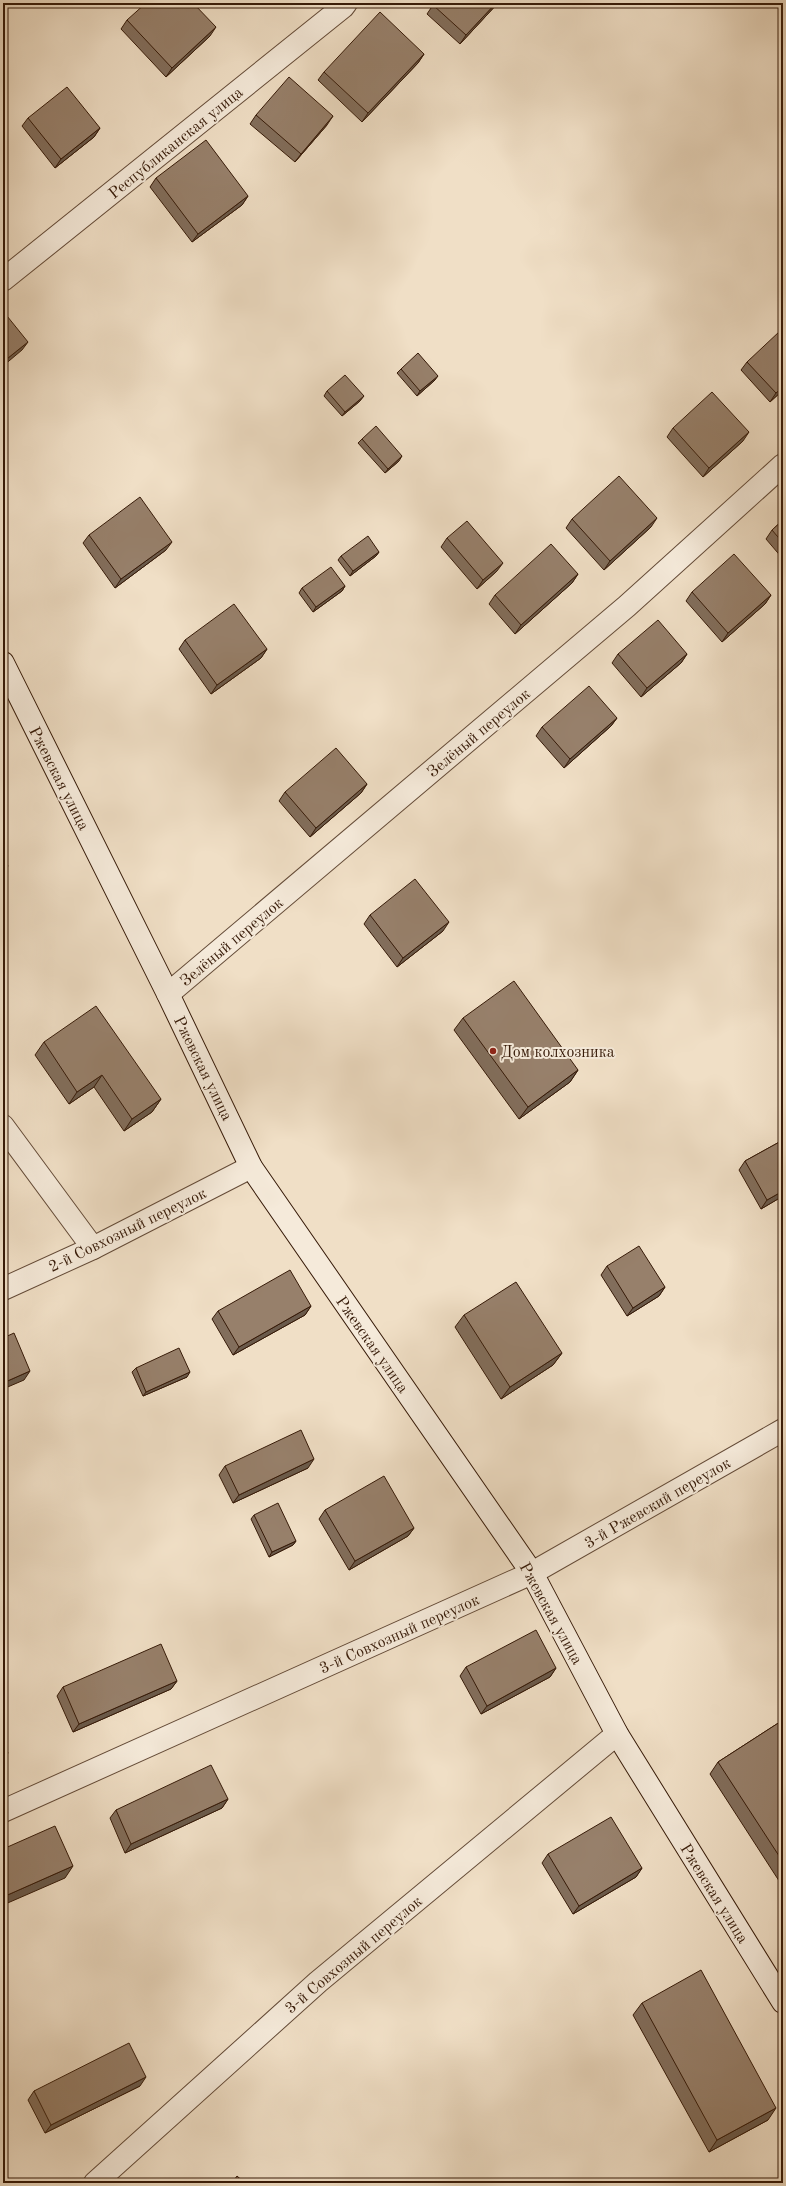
<svg xmlns="http://www.w3.org/2000/svg" width="786" height="2186" viewBox="0 0 786 2186" font-family="'Old Standard TT',serif">
<rect width="100%" height="100%" fill="#f0dfc6"/>
<filter id="stains"><feTurbulence type="fractalNoise" baseFrequency=".005" numOctaves="4"/><feColorMatrix values="0 0 0 0 .2 0 0 0 0 .09 0 0 0 0 .02 0 0 0 .5 -.17"/></filter>
<radialGradient id="worn" r=".72"><stop offset=".6" stop-color="#630" stop-opacity="0"/><stop offset="1" stop-color="#630" stop-opacity=".3"/></radialGradient>
<g fill="none" stroke-linecap="round" stroke-linejoin="round">
<defs>
<g id="street">
<polyline points="3,280 343,7 346,3"/>
<polyline points="168,994 627,606 783,465"/>
<polyline points="3,1126 93,1248"/>
<polyline points="3,1289 93,1248 251,1167"/>
<polyline points="3,1811 532,1573 783,1430"/>
<polyline points="95,2183 318,1982 617,1734"/>
</g>
<polyline id="secondary" points="3,663 168,994 251,1167 532,1573 617,1734 783,2002"/>
</defs>
<!-- street casing -->
<use href="#street" stroke="#644b38" stroke-width="24"/>
<!-- secondary casing -->
<use href="#secondary" stroke="#361a08" stroke-width="24"/>
<!-- street -->
<use href="#street" stroke="#f5eada" stroke-width="22"/>
<!-- secondary -->
<use href="#secondary" stroke="#f5eada" stroke-width="22"/>
</g>
<!-- wall -->
<g fill="#826e5c" stroke="#361a08">
<polygon points="498,3 460,44 427,14 433,5"/>
<polygon points="127,20 210,36 166,77 121,29"/>
<polygon points="424,54 418,63 362,122 318,80 324,72"/>
<polygon points="256,115 327,125 295,162 250,124"/>
<polygon points="28,118 100,128 94,137 55,168 22,126"/>
<polygon points="156,178 248,196 242,205 192,242 150,187"/>
<polygon points="783,334 783,390 770,402 741,370 747,362"/>
<polygon points="401,369 435,380 417,396 397,373"/>
<polygon points="327,391 360,401 342,416 324,396"/>
<polygon points="673,428 743,441 703,477 667,437"/>
<polygon points="362,439 399,461 385,473 358,443"/>
<polygon points="572,519 651,527 604,570 566,528"/>
<polygon points="783,520 783,559 766,539 772,530"/>
<polygon points="89,535 166,550 115,588 83,543"/>
<polygon points="447,538 497,571 477,589 441,547"/>
<polygon points="379,552 376,556 350,576 338,560 341,556"/>
<polygon points="578,574 572,583 515,634 489,604 495,595"/>
<polygon points="345,586 342,591 313,612 299,593 302,588"/>
<polygon points="692,592 771,595 765,604 722,642 686,601"/>
<polygon points="185,640 267,649 261,658 211,694 179,649"/>
<polygon points="618,654 687,654 681,663 641,697 612,663"/>
<polygon points="617,718 611,726 564,768 536,736 542,727"/>
<polygon points="367,784 361,793 310,837 279,801 285,792"/>
<polygon points="370,915 443,931 397,967 364,924"/>
<polygon points="463,1018 578,1070 570,1082 519,1119 454,1030"/>
<polygon points="44,1042 161,1099 152,1112 124,1131 94,1087 69,1104 35,1055"/>
<polygon points="783,1140 783,1196 761,1209 739,1170 745,1161"/>
<polygon points="607,1266 665,1287 659,1296 627,1316 601,1275"/>
<polygon points="311,1306 305,1315 233,1355 212,1319 218,1311"/>
<polygon points="464,1315 562,1353 553,1365 501,1399 455,1327"/>
<polygon points="136,1368 187,1377 143,1396 132,1372"/>
<polygon points="225,1466 308,1468 233,1503 219,1475"/>
<polygon points="325,1510 414,1528 408,1536 349,1570 319,1519"/>
<polygon points="254,1515 296,1541 293,1545 269,1557 251,1519"/>
<polygon points="466,1667 556,1668 550,1677 481,1714 460,1676"/>
<polygon points="177,1681 171,1689 73,1732 57,1696 63,1687"/>
<polygon points="783,1720 783,1887 710,1774 718,1762"/>
<polygon points="228,1799 222,1808 125,1853 110,1818 116,1810"/>
<polygon points="548,1854 642,1868 636,1877 573,1914 542,1863"/>
<polygon points="642,2003 768,2120 709,2152 633,2015"/>
<polygon points="140,2086 45,2133 28,2100 34,2091"/>
</g>
<!-- shaded-wall -->
<g fill="#6a5a4b" stroke="#361a08">
<polygon points="496,3 498,3 460,44 466,35"/>
<polygon points="216,27 210,36 166,77 172,68"/>
<polygon points="424,54 418,63 362,122 368,113"/>
<polygon points="333,116 327,125 295,162 301,154"/>
<polygon points="100,128 94,137 55,168 61,159"/>
<polygon points="248,196 242,205 192,242 198,234"/>
<polygon points="28,342 22,350 3,366 3,362"/>
<polygon points="438,376 435,380 417,396 420,391"/>
<polygon points="783,387 783,390 770,402 776,393"/>
<polygon points="364,396 360,401 342,416 345,412"/>
<polygon points="749,432 743,441 703,477 709,468"/>
<polygon points="402,456 399,461 385,473 388,469"/>
<polygon points="657,518 651,527 604,570 610,561"/>
<polygon points="172,542 166,550 115,588 121,579"/>
<polygon points="379,552 376,556 350,576 353,571"/>
<polygon points="503,563 497,571 477,589 483,580"/>
<polygon points="578,574 572,583 515,634 521,625"/>
<polygon points="345,586 342,591 313,612 316,607"/>
<polygon points="771,595 765,604 722,642 728,633"/>
<polygon points="267,649 261,658 211,694 217,685"/>
<polygon points="687,654 681,663 641,697 647,688"/>
<polygon points="617,718 611,726 564,768 570,759"/>
<polygon points="367,784 361,793 310,837 316,828"/>
<polygon points="8,866 3,873 3,868"/>
<polygon points="449,922 443,931 397,967 403,958"/>
<polygon points="578,1070 570,1082 519,1119 528,1107"/>
<polygon points="102,1075 94,1087 69,1104 77,1092"/>
<polygon points="161,1099 152,1112 124,1131 132,1119"/>
<polygon points="783,1191 783,1196 761,1209 767,1200"/>
<polygon points="665,1287 659,1296 627,1316 633,1308"/>
<polygon points="311,1306 305,1315 233,1355 239,1347"/>
<polygon points="562,1353 553,1365 501,1399 510,1387"/>
<polygon points="30,1371 24,1380 3,1389 3,1383"/>
<polygon points="190,1372 187,1377 143,1396 146,1392"/>
<polygon points="314,1459 308,1468 233,1503 239,1495"/>
<polygon points="414,1528 408,1536 349,1570 355,1561"/>
<polygon points="296,1541 293,1545 269,1557 272,1552"/>
<polygon points="556,1668 550,1677 481,1714 487,1706"/>
<polygon points="177,1681 171,1689 73,1732 79,1724"/>
<polygon points="8,1753 3,1760 3,1755"/>
<polygon points="228,1799 222,1808 125,1853 131,1844"/>
<polygon points="73,1866 65,1878 3,1905 3,1897"/>
<polygon points="642,1868 636,1877 573,1914 579,1906"/>
<polygon points="146,2077 140,2086 45,2133 51,2125"/>
<polygon points="776,2108 768,2120 709,2152 717,2140"/>
</g>
<!-- building -->
<g fill="#97806b" stroke="#361a08">
<polygon points="146,3 193,3 216,27 172,68 127,20"/>
<polygon points="435,3 496,3 466,35 433,5"/>
<polygon points="380,12 424,54 368,113 324,72"/>
<polygon points="289,77 333,116 301,154 256,115"/>
<polygon points="67,87 100,128 61,159 28,118"/>
<polygon points="206,140 248,196 198,234 156,178"/>
<polygon points="3,311 28,342 3,362"/>
<polygon points="780,331 783,334 783,387 776,393 747,362"/>
<polygon points="418,353 438,376 420,391 401,369"/>
<polygon points="345,375 364,396 345,412 327,391"/>
<polygon points="712,392 749,432 709,468 673,428"/>
<polygon points="376,426 402,456 388,469 362,439"/>
<polygon points="619,476 657,518 610,561 572,519"/>
<polygon points="140,497 172,542 121,579 89,535"/>
<polygon points="783,520 783,543 772,530"/>
<polygon points="467,521 503,563 483,580 447,538"/>
<polygon points="368,536 379,552 353,571 341,556"/>
<polygon points="551,544 578,574 521,625 495,595"/>
<polygon points="734,554 771,595 728,633 692,592"/>
<polygon points="331,567 345,586 316,607 302,588"/>
<polygon points="234,604 267,649 217,685 185,640"/>
<polygon points="658,620 687,654 647,688 618,654"/>
<polygon points="589,686 617,718 570,759 542,727"/>
<polygon points="336,748 367,784 316,828 285,792"/>
<polygon points="3,857 8,866 3,868"/>
<polygon points="415,879 449,922 403,958 370,915"/>
<polygon points="514,981 578,1070 528,1107 463,1018"/>
<polygon points="96,1006 161,1099 132,1119 102,1075 77,1092 44,1042"/>
<polygon points="783,1140 783,1191 767,1200 745,1161"/>
<polygon points="639,1246 665,1287 633,1308 607,1266"/>
<polygon points="290,1270 311,1306 239,1347 218,1311"/>
<polygon points="516,1282 562,1353 510,1387 464,1315"/>
<polygon points="14,1333 30,1371 3,1383 3,1338"/>
<polygon points="179,1348 190,1372 146,1392 136,1368"/>
<polygon points="301,1430 314,1459 239,1495 225,1466"/>
<polygon points="384,1476 414,1528 355,1561 325,1510"/>
<polygon points="278,1503 296,1541 272,1552 254,1515"/>
<polygon points="536,1630 556,1668 487,1706 466,1667"/>
<polygon points="161,1644 177,1681 79,1724 63,1687"/>
<polygon points="783,1720 783,1862 718,1762"/>
<polygon points="3,1742 8,1753 3,1755"/>
<polygon points="211,1765 228,1799 131,1844 116,1810"/>
<polygon points="611,1817 642,1868 579,1906 548,1854"/>
<polygon points="55,1826 73,1866 3,1897 3,1849"/>
<polygon points="701,1970 776,2108 717,2140 642,2003"/>
<polygon points="129,2043 146,2077 51,2125 34,2091"/>
<polygon points="237,2176 245,2183 232,2183"/>
</g>
<!-- markers -->
<circle fill="#8f2418" stroke="#f5eada" stroke-width="1.5" cx="493" cy="1051" r="4"/>
<g text-anchor="middle" stroke-width="4" stroke-linejoin="round" paint-order="stroke">
<!-- street labels -->
<g font-size="16" fill="#361a08" stroke="#f5eada">
<text transform="translate(175 142) rotate(-39)" y="6">Республиканская улица</text>
<text transform="translate(478 732) rotate(-40)" y="6">Зелёный переулок</text>
<text transform="translate(60 778) rotate(63)" y="6">Ржевская улица</text>
<text transform="translate(231 941) rotate(-40)" y="6">Зелёный переулок</text>
<text transform="translate(204 1068) rotate(64)" y="6">Ржевская улица</text>
<text transform="translate(127 1229) rotate(-26)" y="6">2-й Совхозный переулок</text>
<text transform="translate(373 1344) rotate(55)" y="6">Ржевская улица</text>
<text transform="translate(657 1502) rotate(-30)" y="6">3-й Ржевский переулок</text>
<text transform="translate(552 1613) rotate(61)" y="6">Ржевская улица</text>
<text transform="translate(399 1633) rotate(-24)" y="6">3-й Совхозный переулок</text>
<text transform="translate(715 1893) rotate(58)" y="6">Ржевская улица</text>
<text transform="translate(353 1954) rotate(-40)" y="6">3-й Совхозный переулок</text>
</g>
<!-- poi labels -->
<g font-size="16" fill="#361a08" stroke="#f5eada" text-anchor="start">
<text x="501" y="1057">Дом колхозника</text>
</g>
</g>
<!-- margin -->
<rect width="786" height="2186" fill="none" stroke="#f0dfc6" stroke-width="16"/>
<rect x="4" y="4" width="778" height="2178" fill="none" stroke="#361a08" stroke-width="2"/>
<rect x="8" y="8" width="770" height="2170" fill="none" stroke="#361a08"/>
<rect width="100%" height="100%" filter="url(#stains)"/>
<rect width="100%" height="100%" fill="url(#worn)"/>
</svg>
